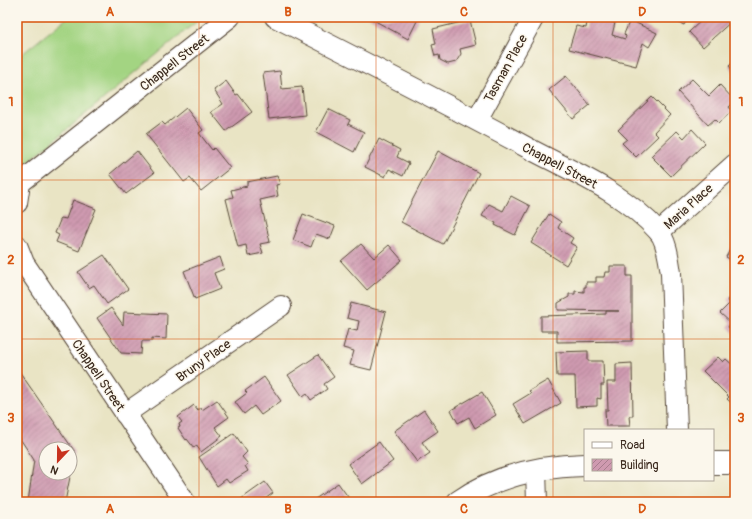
<svg xmlns="http://www.w3.org/2000/svg" width="752" height="519" viewBox="0 0 752 519" font-family="Pangolin,sans-serif">
<defs>
<pattern id="building-hatch" width="6" height="6" patternUnits="userSpaceOnUse"><rect width="6" height="6" fill="#cf9ab0"/><path d="M-1 1l2-2M0 6l6-6M5 7l2-2" fill="none" stroke="#a97e8f"/></pattern>
</defs>
<rect width="100%" height="100%" fill="#fbf7ec"/>
<filter id="ink" filterUnits="userSpaceOnUse"><feTurbulence type="fractalNoise" baseFrequency=".025" numOctaves="2"/><feDisplacementMap in="SourceGraphic" scale="8" xChannelSelector="R" yChannelSelector="G"/><feConvolveMatrix kernelMatrix="1 2 1 2 8 2 1 2 1" color-interpolation-filters="sRGB"/></filter>
<filter id="wash" filterUnits="userSpaceOnUse"><feTurbulence type="fractalNoise" baseFrequency=".012" numOctaves="4" result="noise"/><feDisplacementMap in="SourceGraphic" scale="16" xChannelSelector="R" yChannelSelector="G"/><feGaussianBlur stdDeviation="0.9" result="paint"/><feColorMatrix in="noise" values="0 0 0 0 0 0 0 0 0 0 0 0 0 0 0 0 0 1.4 0 .05"/><feComposite in="paint" operator="in"/></filter>
<g filter="url(#wash)">
<rect width="100%" height="100%" fill="#e9e4c4"/>
<!-- grass -->
<polygon fill="#a3d482" stroke="#6f7f50" points="68,17 202,17 17,171 17,58"/>
<g id="blocks">
<!-- building -->
<g fill="url(#building-hatch)" fill-rule="evenodd">
<polygon points="368,17 419,17 408,39"/>
<polygon points="588,17 594,17 615,23 612,35 625,39 626,36 624,34 630,20 657,33 649,47 643,43 636,66 569,49 576,26 586,28"/>
<polygon points="668,17 688,17 684,25"/>
<polygon points="705,17 730,17 733,20 703,47 689,32"/>
<polygon points="470,20 476,45 460,49 461,54 456,62 448,64 440,60 439,55 435,56 432,45 436,44 433,29"/>
<polygon points="735,60 735,73 729,66"/>
<polygon points="280,71 282,89 302,87 305,115 269,119 263,73"/>
<polygon points="566,76 590,105 573,119 549,90"/>
<polygon points="692,79 709,96 720,85 735,101 729,107 732,111 719,123 715,119 708,125 678,92"/>
<polygon points="226,81 236,95 238,94 252,112 226,131 211,112 223,104 214,90"/>
<polygon points="652,97 670,115 654,132 658,136 636,157 622,143 627,139 618,130"/>
<polygon points="186,108 203,130 199,133 212,150 214,148 230,168 201,191 190,178 184,182 146,134 162,122 165,125"/>
<polygon points="328,109 350,120 348,124 364,132 354,152 316,132"/>
<polygon points="692,129 705,143 671,176 651,156 677,131 684,138"/>
<polygon points="379,139 400,150 397,157 409,163 403,176 389,169 385,177 365,167"/>
<polygon points="137,151 154,173 126,194 110,174"/>
<polygon points="438,151 479,173 443,244 401,222"/>
<polygon points="277,176 280,184 276,185 278,196 260,200 270,242 260,244 263,253 248,256 246,245 238,247 226,199 233,197 231,190 247,186 247,182"/>
<polygon points="511,196 530,206 515,235 495,225 496,223 482,216 489,204 503,211"/>
<polygon points="73,200 96,209 79,251 56,242 59,235 55,233 61,218 66,219"/>
<polygon points="303,214 335,226 330,239 316,234 311,247 293,240"/>
<polygon points="549,214 561,222 558,228 573,238 570,243 577,247 566,265 531,243"/>
<polygon points="735,240 735,262 726,257"/>
<polygon points="361,244 374,258 389,245 402,260 367,290 341,261"/>
<polygon points="104,255 128,289 107,304 94,285 89,288 78,272"/>
<polygon points="220,257 224,269 214,273 220,289 195,299 184,271"/>
<polygon points="610,266 627,266 627,276 632,276 632,341 557,342 557,331 541,331 541,316 606,314 606,311 619,311 558,310 558,303 569,297 569,294 575,294 575,291 584,292 584,287 586,287 586,282 596,282 596,277 604,277 605,272 610,272"/>
<polygon points="735,292 735,334 728,327 731,323 720,313 730,303 727,300"/>
<polygon points="351,303 386,312 371,370 350,365 354,351 343,348 348,329 357,331 359,321 347,318"/>
<polygon points="111,308 123,325 124,312 167,314 166,339 152,338 152,341 142,341 141,354 121,353 97,318"/>
<polygon points="588,351 588,361 603,361 604,385 601,385 601,399 597,398 597,406 576,407 575,376 557,376 556,352"/>
<polygon points="318,355 334,377 324,384 327,389 311,400 307,394 303,397 288,375"/>
<polygon points="718,357 723,362 726,359 735,367 735,406 727,399 729,397 703,371"/>
<polygon points="632,363 633,416 629,416 630,426 606,426 605,410 608,410 607,382 616,382 616,364"/>
<path d="M17,370L19,371L75,452L65,502H28L34,460L17,434ZM46,449H70V473H46Z"/>
<polygon points="264,377 281,401 261,415 254,406 244,414 235,402 247,393 245,391"/>
<polygon points="548,380 561,403 525,424 513,404 531,393 529,391"/>
<polygon points="482,392 496,415 475,428 469,417 458,423 451,410"/>
<polygon points="217,400 229,417 215,427 222,436 201,452 196,445 194,448 187,439 186,440 178,428 180,427 179,424 182,422 178,417 194,405 198,410 201,408 202,410"/>
<polygon points="424,410 438,431 422,442 430,453 417,462 394,431"/>
<polygon points="234,433 247,452 242,457 248,464 245,466 248,471 229,483 226,479 217,486 199,457"/>
<polygon points="379,442 393,461 362,484 348,464"/>
<polygon points="265,482 273,493 265,499 267,502 237,502"/>
<polygon points="338,483 351,501 350,502 311,502"/>
</g>
</g>
</g>
<g filter="url(#ink)">
<use href="#blocks" fill-opacity="0" stroke="#554637" stroke-width="1"/>
<g fill="none" stroke-linecap="round" stroke-linejoin="round">
<defs>
<g id="minor">
<path d="M275,17C360,60 445,103 528,148C573,172 623,192 658,231C667,240 669,261 671,273L677,430"/>
<polyline points="477,120 534,17"/>
<polyline points="17,203 20,183 230,17"/>
<polyline points="659,232 735,164"/>
<polyline points="17,245 24,263 185,502"/>
<polyline points="125,414 281,306"/>
<polyline points="536,470 537,502"/>
</g>
<g id="tertiary">
<polyline points="713,463 735,463"/>
<path d="M458,502C495,476 540,466 585,465"/>
</g>
</defs>
<!-- minor casing -->
<use href="#minor" stroke="#554637" stroke-width="22"/>
<!-- tertiary casing -->
<use href="#tertiary" stroke="#554637" stroke-width="24"/>
<!-- minor -->
<use href="#minor" stroke="#fff" stroke-width="20"/>
<!-- tertiary -->
<use href="#tertiary" stroke="#fff" stroke-width="22"/>
</g>
</g>
<!-- grid -->
<path fill="none" stroke="#d7540e" stroke-width="1" stroke-opacity="0.55" d="M199,17V502M376,17V502M553,17V502M17,180H735M17,339H735"/>
<g text-anchor="middle" stroke-width="3" stroke-linejoin="round" paint-order="stroke">
<!-- street labels -->
<g font-size="13" fill="#3b2a1e" stroke="#fbf7ec">
<text transform="translate(174 62) rotate(-38)" y="5">Chappell Street</text>
<text transform="translate(505 68) rotate(-61)" y="5">Tasman Place</text>
<text transform="translate(560 165) rotate(28)" y="5">Chappell Street</text>
<text transform="translate(688 206) rotate(-42)" y="5">Maria Place</text>
<text transform="translate(203 360) rotate(-35)" y="5">Bruny Place</text>
<text transform="translate(99 375) rotate(56)" y="5">Chappell Street</text>
</g>
</g>
<!-- margin -->
<rect width="752" height="519" fill="none" stroke="#fbf7ec" stroke-width="44"/>
<!-- legend -->
<rect x="584" y="429" width="130" height="52" fill="#fbf7ec" stroke="#aea59a"/>
<rect x="592" y="442" width="20" height="6" fill="#ffffff" stroke="#aea59a"/>
<text x="620" y="449" font-size="12" fill="#3b2a1e">Road</text>
<rect x="592" y="459" width="20" height="12" fill="url(#building-hatch)" stroke="#aea59a"/>
<text x="620" y="469" font-size="12" fill="#3b2a1e">Building</text>
<!-- north arrow -->
<g transform="translate(58 461) rotate(202)"><circle r="19" fill="#fbf7ec" stroke="#aea59a"/>
<path d="M0-3L7 15L0 10L-7 15Z" fill="#c8321e"/>
<text y="-6" font-size="11" font-weight="bold" text-anchor="middle" fill="#3b2a1e">N</text>
</g>
<rect x="22" y="22" width="708" height="475" fill="none" stroke="#d7540e" stroke-width="1.5"/>
<g font-size="13" text-anchor="middle" font-weight="bold" fill="#d7540e">
<text x="110" y="16">A</text>
<text x="288" y="16">B</text>
<text x="464" y="16">C</text>
<text x="642" y="16">D</text>
<text x="11" y="106">1</text>
<text x="741" y="106">1</text>
<text x="11" y="264">2</text>
<text x="741" y="264">2</text>
<text x="11" y="422">3</text>
<text x="741" y="422">3</text>
<text x="110" y="513">A</text>
<text x="288" y="513">B</text>
<text x="464" y="513">C</text>
<text x="642" y="513">D</text>
</g>
</svg>
